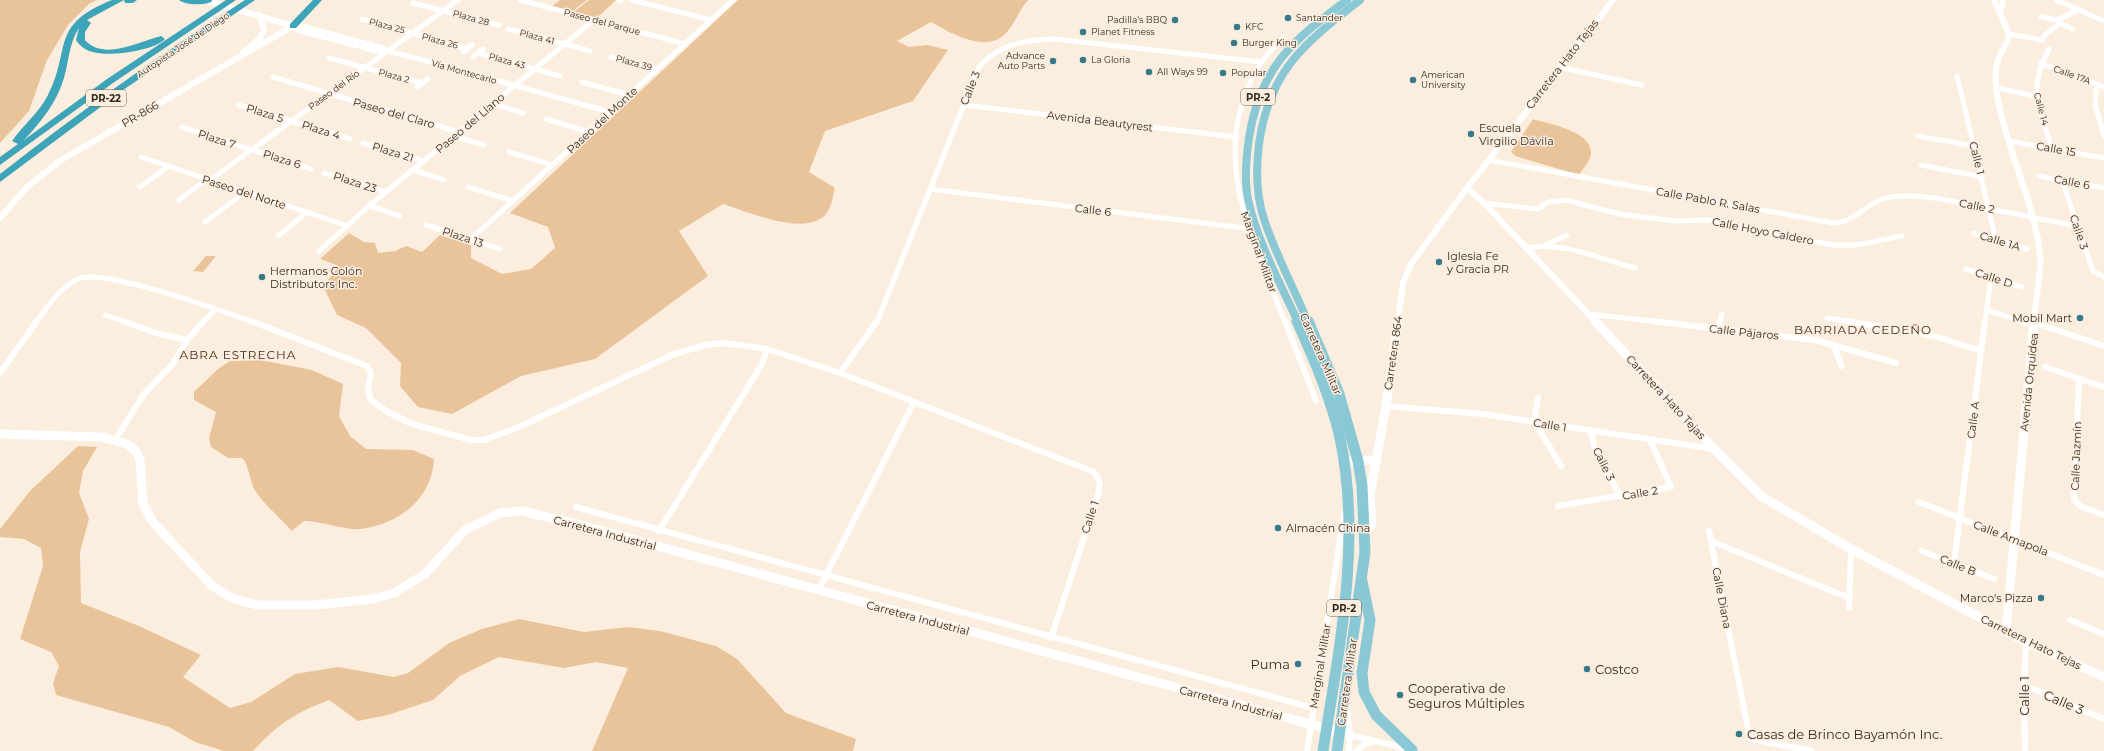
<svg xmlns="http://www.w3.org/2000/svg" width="2104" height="751" viewBox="0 0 2104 751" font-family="Montserrat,sans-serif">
<rect width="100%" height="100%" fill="#fceedf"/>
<!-- green -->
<g fill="#e9c49b">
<polygon points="0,0 97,0 89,4 68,25 47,60 29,111 0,143"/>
<polygon points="560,0 587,0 573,11 552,6"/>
<polygon points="589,0 616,0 597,18 574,12"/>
<path d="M738,0H1028C1019,10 1013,28 1003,36C982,52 951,33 931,22L897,41L909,47L927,45L948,50L913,101L825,131L809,172L835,188C833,195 832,205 828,211C812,240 746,211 723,204L679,231L708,276L595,359L521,376L452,414L418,407L400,386L401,363L366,328L337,315L323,286L339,266L320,259L349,233L364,242L375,243L378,253L395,251L406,246L422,252L440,235L471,245V258L502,274L531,269L555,248L548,227L510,213Z"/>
<path d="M1533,119C1549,124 1592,131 1591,153C1591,161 1583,168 1579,175L1515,156L1511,152Z"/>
<polygon points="206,256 216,256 203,272 193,271"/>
<path d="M260,360L312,370L343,384L339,416L350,436L366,449L413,450L434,459C432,499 399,524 361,529C349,531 320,521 304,521L292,531C280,518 266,506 256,492C249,482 250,466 242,458H228L211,447L209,438L216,412L194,400V392L218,369L230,361Z"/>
<path d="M78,446L97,447L83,471L79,493L89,519L80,552L81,603L139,626L201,655L183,677L230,708L251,702L295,674L338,667L394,677L408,673L449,643L482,629L519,619L584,632L628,627L660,631L716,646L737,659L786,713L856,739L853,751H592L628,668L596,662L564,668L499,657L460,676L433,700L388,715L358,721L329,700C295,713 278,724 253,751H224L195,742L169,727L56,695L53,683L59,666L51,652L20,639L43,566L41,548L24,539L0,537V529L30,491Z"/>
</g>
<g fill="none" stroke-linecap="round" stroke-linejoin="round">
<!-- minor-far1 -->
<g stroke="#fff" stroke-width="5">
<polyline points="520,0 685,44"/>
<polyline points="631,0 711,20"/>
<polyline points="2056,0 2104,21"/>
<polyline points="619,1 621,0"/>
<polyline points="413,3 499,25"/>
<polyline points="2000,12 2003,5 2002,0"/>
<polyline points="2041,17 2057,20 2078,10"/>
<polyline points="362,19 467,49"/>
<polyline points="2060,23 2072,29"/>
<polyline points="293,26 302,26 383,48 387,51"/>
<polyline points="293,26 297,30 357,46"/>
<polyline points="508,29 590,51"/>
<polyline points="2009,34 2042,40 2045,35 2060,23 2057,20"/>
<path d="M1283,38C1276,46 1266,54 1261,63C1205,151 1252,237 1285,322"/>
<polyline points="362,47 375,51 387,51 438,64 610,112"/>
<path d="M2049,49C2027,89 2039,108 2052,148"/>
<polyline points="463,52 472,45"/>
<polyline points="478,53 560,76"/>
<polyline points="473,57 483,49"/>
<polyline points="611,57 657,69"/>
<polyline points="329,58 422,83"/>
<polyline points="2040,63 2104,87"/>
<polyline points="1559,67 1642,85"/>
<polyline points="1957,76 1996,240"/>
<polyline points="273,77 459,132"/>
<polyline points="582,82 629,95"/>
<polyline points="2097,84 2095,104 2104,136"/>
<polyline points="417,87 428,79"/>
<polyline points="1996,88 2036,96"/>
<polyline points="493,104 523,113"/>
<polyline points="239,105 350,139"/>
<polyline points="964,105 1236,137"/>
<polyline points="546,119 589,132"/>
<polyline points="182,127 311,169"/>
<polyline points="454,136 484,145"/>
<polyline points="1918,136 1974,146"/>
<polyline points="2009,141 2104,158"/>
<polyline points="363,143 424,161"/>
<polyline points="509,152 552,165"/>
<polyline points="141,157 348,226"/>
<path d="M1489,160L1833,223C1856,223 1868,200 1890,197C1921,193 1950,201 1980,207C2012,213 2044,220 2076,226"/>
<polyline points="1921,165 1982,177"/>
<polyline points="413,170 444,180"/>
<polyline points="324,173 386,192"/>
<polyline points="2039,176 2104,188"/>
<polyline points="210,180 458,0"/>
<polyline points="2062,180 2093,271 2104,277"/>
<polyline points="140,187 169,166"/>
<polyline points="468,187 513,201"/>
<polyline points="930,189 1252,229"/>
<polyline points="179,200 207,179"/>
<polyline points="1484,203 1538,209 1548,202 1566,200 1619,214 1675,221 1707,220 1833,245 1856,245 1902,236"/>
<polyline points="369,206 400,216"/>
<polyline points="205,222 245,192"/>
<polyline points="426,225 500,249"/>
<polyline points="1974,233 2027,249"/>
<polyline points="278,236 307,212"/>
<polyline points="471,239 733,0"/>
<polyline points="1545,245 1567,235"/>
<path d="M1526,248C1565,241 1598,259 1635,268"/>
<polyline points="319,251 369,206 594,20"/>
<polyline points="1966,269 2022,287"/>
<polyline points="1987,310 2024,322"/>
<polyline points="1588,314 1661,322"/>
<polyline points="105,315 126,322"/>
<polyline points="1827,318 1853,322"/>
<path d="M36,322C47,307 61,287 78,279C102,267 224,312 254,322"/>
<polyline points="203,322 216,309"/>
<path d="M877,322L979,67C999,44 1025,40 1054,39L1261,62"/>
<polyline points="1720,322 1722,314"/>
<polyline points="1985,322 1991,277"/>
</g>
<!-- minor -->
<g stroke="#fff" stroke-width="6">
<polyline points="123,321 156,333 187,340"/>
<polyline points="251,321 367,366 371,373 368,388 370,399 386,411 412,424 471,440 484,440 519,427 674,354 705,345 723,343 767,349 840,373 1094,472 1100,483 1098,495 1051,638"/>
<polyline points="1285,321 1316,401"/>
<polyline points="1652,321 1815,340 1896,363"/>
<polyline points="1847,321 1934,336 1981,351"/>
<polyline points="2021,321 2035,326"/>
<polyline points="2035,323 2104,346"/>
<polyline points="1718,329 1720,321"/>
<polyline points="1833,345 1842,366"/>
<polyline points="2045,367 2104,387"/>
<polyline points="0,373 37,321"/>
<polyline points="840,373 877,321"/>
<polyline points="2079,379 2074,499 2080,506 2104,515"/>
<polyline points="1538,398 1534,421 1561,466"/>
<polyline points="1386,406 1483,414 1714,449"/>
<polyline points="1591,431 1594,446 1620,496"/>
<polyline points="115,440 144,394 172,365 187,340 204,321"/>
<polyline points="1919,502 2104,575"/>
<polyline points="1558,506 1671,487 1650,440"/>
<polyline points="576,507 1314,708"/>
<polyline points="659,531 762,364 767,349"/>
<polyline points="1709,531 1750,739 1812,751"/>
<polyline points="1711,541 1849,598"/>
<polyline points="1922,551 1994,579"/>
<polyline points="1954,563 1985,321"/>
<polyline points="818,591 914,402"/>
<polyline points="1849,608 1851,549"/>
<polyline points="2070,620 2104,634"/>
<polyline points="2024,685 2104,719"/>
<polyline points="1347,707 1350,735 1349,751"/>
<polyline points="1350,735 1409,749"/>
<polyline points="1307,751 1344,514"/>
<polyline points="1356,751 1366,743 1373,742"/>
<polyline points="2025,751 2024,685 2026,642"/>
</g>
<!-- tertiary-far1 -->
<g stroke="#fff" stroke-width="6">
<polyline points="204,0 293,26"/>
<path d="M1994,0L2009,34C2009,42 2004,46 2001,53C1995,63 1995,77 1996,88C2004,145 2033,197 2040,253C2042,270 2035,304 2034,322"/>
<polyline points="243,53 260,38 264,30 259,15"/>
<polyline points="0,218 28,186 61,160 293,26"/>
<polyline points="1398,322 1403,283 1411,264 1467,188"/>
<polyline points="1596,322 1484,203 1467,188 1613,0"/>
</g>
<!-- tertiary -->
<g stroke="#fff" stroke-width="9">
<polyline points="1595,321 1714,449 1761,496 1851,549 2026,642 2104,677"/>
<polyline points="0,434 102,437 127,444 136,451 140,460 143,504 153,522 212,586 234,599 257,605 316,605 373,599 394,593 425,574 465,530 500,513 522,511 577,524 1350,735"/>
<polyline points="1344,461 1377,460"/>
<polyline points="1365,534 1372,524 1370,495 1386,406 1398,321"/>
<polyline points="2006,631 2034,321"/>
</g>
<!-- primary-far1 -->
<g stroke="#8bc8d5" stroke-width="8">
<path d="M1298,322C1280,283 1257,241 1248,199C1244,179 1246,158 1249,138C1260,67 1292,41 1347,0"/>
<path d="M1308,322C1294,289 1275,253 1264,219C1256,195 1256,168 1259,144C1269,70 1305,43 1360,0"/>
</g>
<!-- primary -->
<g stroke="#8bc8d5" stroke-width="11">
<path d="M1297,321C1314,359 1331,398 1340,438C1362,542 1339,648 1323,751"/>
<polyline points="1308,321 1339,394 1358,461 1362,486 1365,552 1337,751"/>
<polyline points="1362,581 1370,620 1362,673 1364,692 1376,715 1412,750"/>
</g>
<!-- motorway -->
<g fill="#3ea4b9" fill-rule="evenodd">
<path d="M112,0H124L87,20L91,23L85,32V40C104,61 138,42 161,36L165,39C154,51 108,57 93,52C85,50 80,46 76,40L79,28C69,43 69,61 64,78C57,102 41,122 24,140L107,79L226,0H236L113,83L0,165V157L18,144L12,141C23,125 39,113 48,95C72,48 49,25 112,0Z"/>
<polygon points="124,0 137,0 133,3 125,3"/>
<path d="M179,0H212V1C207,6 184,5 179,0Z"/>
<path d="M245,0H255L126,88L0,182V174C79,112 161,54 245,0Z"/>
<polygon points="313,0 322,0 296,28 290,28 290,24"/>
</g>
</g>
<!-- markers -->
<g fill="#367a89" stroke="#fceedf" stroke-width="1.5">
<circle cx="1288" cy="18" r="4"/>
<circle cx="1175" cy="20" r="4"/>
<circle cx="1237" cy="27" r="4"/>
<circle cx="1083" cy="32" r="4"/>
<circle cx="1234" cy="43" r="4"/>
<circle cx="1083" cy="60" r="4"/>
<circle cx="1053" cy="61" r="4"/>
<circle cx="1149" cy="72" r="4"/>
<circle cx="1223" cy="73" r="4"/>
<circle cx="1413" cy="80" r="4"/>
<circle cx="1471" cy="134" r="4"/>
<circle cx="1439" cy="262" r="4"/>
<circle cx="262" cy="277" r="4"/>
<circle cx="2080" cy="318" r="4"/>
<circle cx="1278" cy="528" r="4"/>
<circle cx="2041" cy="598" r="4"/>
<circle cx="1298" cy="664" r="4"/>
<circle cx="1587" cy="669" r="4"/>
<circle cx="1400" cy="695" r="4"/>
<circle cx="1739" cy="734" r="4"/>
</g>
<g text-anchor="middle" stroke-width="3" stroke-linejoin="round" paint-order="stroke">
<!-- far-street labels -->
<g font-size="9" fill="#332a21" stroke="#fceedf">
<text transform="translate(471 18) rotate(15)" y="3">Plaza 28</text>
<text transform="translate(602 22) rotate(15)" y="3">Paseo del Parque</text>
<text transform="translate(387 26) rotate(15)" y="3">Plaza 25</text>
<text transform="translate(537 37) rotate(15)" y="3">Plaza 41</text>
<text transform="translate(440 41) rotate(15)" y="3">Plaza 26</text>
<text transform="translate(183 45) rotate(-34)" y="3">Autopista José de Diego</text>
<text transform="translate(507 61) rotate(15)" y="3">Plaza 43</text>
<text transform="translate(634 63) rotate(15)" y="3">Plaza 39</text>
<text transform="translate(464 72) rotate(16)" y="3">Vía Montecarlo</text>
<text transform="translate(2072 75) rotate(20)" y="3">Calle 17A</text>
<text transform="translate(394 76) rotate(15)" y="3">Plaza 2</text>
<text transform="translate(334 90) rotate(-36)" y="3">Paseo del Río</text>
<text transform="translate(2041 109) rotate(75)" y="3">Calle 14</text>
</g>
<!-- far-poi labels -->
<g font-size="9" fill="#332a21" stroke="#fceedf" text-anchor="start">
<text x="1296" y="21">Santander</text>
<text x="1167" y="23" text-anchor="end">Padilla's BBQ</text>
<text x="1245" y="30">KFC</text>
<text x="1091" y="35">Planet Fitness</text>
<text x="1242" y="46">Burger King</text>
<text x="1045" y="59" text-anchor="end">Advance<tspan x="1045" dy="10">Auto Parts</tspan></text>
<text x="1091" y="63">La Gloria</text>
<text x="1157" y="75">All Ways 99</text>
<text x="1231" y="76">Popular</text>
<text x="1421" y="78">American<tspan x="1421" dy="10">University</tspan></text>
</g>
<!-- shield labels -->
<g fill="#fceedf" stroke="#6f655a" stroke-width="1">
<rect x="1241" y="89" width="34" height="16" rx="3"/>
<rect x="86" y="90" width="40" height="16" rx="3"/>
<rect x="1327" y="600" width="34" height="16" rx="3"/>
</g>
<g font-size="10" font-weight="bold" fill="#332a21">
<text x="1258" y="101">PR-2</text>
<text x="106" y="102">PR-22</text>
<text x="1344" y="612">PR-2</text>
</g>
<!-- street labels -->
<g font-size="11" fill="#332a21" stroke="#fceedf">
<text transform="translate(1562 64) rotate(-52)" y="4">Carretera Hato Tejas</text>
<text transform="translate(970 88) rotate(-68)" y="4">Calle 3</text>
<text transform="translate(265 113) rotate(17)" y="4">Plaza 5</text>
<text transform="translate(394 113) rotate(16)" y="4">Paseo del Claro</text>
<text transform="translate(140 114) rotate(-30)" y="4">PR-866</text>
<text transform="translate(602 120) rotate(-43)" y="4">Paseo del Monte</text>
<text transform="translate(1100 121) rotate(7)" y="4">Avenida Beautyrest</text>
<text transform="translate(470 123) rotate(-40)" y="4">Paseo del Llano</text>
<text transform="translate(321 130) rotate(17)" y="4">Plaza 4</text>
<text transform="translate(217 139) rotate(18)" y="4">Plaza 7</text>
<text transform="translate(2056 149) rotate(10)" y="4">Calle 15</text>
<text transform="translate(393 152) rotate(17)" y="4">Plaza 21</text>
<text transform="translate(1977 158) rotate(76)" y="4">Calle 1</text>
<text transform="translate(282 159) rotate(17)" y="4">Plaza 6</text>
<text transform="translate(355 182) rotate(18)" y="4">Plaza 23</text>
<text transform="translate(2072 182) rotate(11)" y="4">Calle 6</text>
<text transform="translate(244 192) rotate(18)" y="4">Paseo del Norte</text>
<text transform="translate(1708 200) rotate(10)" y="4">Calle Pablo R. Salas</text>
<text transform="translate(1977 206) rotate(11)" y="4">Calle 2</text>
<text transform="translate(1093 210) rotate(7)" y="4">Calle 6</text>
<text transform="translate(1763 231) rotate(11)" y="4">Calle Hoyo Caldero</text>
<text transform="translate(2079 232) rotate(71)" y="4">Calle 3</text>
<text transform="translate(463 237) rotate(18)" y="4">Plaza 13</text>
<text transform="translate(2000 241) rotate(17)" y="4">Calle 1A</text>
<text transform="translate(1259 252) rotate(70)" y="4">Marginal Militar</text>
<text transform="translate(1994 278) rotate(18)" y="4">Calle D</text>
<text transform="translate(1744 332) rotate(6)" y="4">Calle Pájaros</text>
<text transform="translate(1393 353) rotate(-82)" y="4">Carretera 864</text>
<text transform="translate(1321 354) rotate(66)" y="4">Carretera Militar</text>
<text transform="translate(2029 382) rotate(-84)" y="4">Avenida Orquídea</text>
<text transform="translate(1666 397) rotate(47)" y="4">Carretera Hato Tejas</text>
<text transform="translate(1973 420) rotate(-83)" y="4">Calle A</text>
<text transform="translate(1550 425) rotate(9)" y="4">Calle 1</text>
<text transform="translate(2076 456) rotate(-88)" y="4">Calle Jazmín</text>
<text transform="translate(1604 464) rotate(64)" y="4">Calle 3</text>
<text transform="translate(1640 493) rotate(-10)" y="4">Calle 2</text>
<text transform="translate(1090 517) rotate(-72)" y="4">Calle 1</text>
<text transform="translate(605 533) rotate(15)" y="4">Carretera Industrial</text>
<text transform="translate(2011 538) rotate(21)" y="4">Calle Amapola</text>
<text transform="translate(1958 565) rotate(22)" y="4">Calle B</text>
<text transform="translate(1722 598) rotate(79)" y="4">Calle Diana</text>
<text transform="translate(918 618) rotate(15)" y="4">Carretera Industrial</text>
<text transform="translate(2031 642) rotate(26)" y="4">Carretera Hato Tejas</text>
<text transform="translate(1320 666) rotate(-81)" y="4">Marginal Militar</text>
<text transform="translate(1347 682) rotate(-82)" y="4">Carretera Militar</text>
<text transform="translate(1231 703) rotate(15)" y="4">Carretera Industrial</text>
</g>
<!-- poi labels -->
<g font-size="11" fill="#332a21" stroke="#fceedf" text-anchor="start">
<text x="1479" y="132">Escuela<tspan x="1479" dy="13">Virgilio Dávila</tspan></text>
<text x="1447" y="260">Iglesia Fe<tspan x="1447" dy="13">y Gracia PR</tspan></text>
<text x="270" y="275">Hermanos Colón<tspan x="270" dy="13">Distributors Inc.</tspan></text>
<text x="2072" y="322" text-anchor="end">Mobil Mart</text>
<text x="1286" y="532">Almacén China</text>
<text x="2033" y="602" text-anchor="end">Marco's Pizza</text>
</g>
<!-- neighbourhood labels -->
<g font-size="12" letter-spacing="1" fill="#3e2d18" stroke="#fceedf">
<text x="1863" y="334">BARRIADA CEDEÑO</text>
<text x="238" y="359">ABRA ESTRECHA</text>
</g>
<!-- near-poi labels -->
<g font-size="13" fill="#332a21" stroke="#fceedf" text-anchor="start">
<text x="1290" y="669" text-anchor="end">Puma</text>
<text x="1595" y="674">Costco</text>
<text x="1408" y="693">Cooperativa de<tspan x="1408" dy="15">Seguros Múltiples</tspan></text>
<text x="1747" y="739">Casas de Brinco Bayamón Inc.</text>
</g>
<!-- near-street labels -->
<g font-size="13" fill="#332a21" stroke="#fceedf">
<text transform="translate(2024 696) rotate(-90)" y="5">Calle 1</text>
<text transform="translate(2064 702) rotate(23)" y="5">Calle 3</text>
</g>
</g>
</svg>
